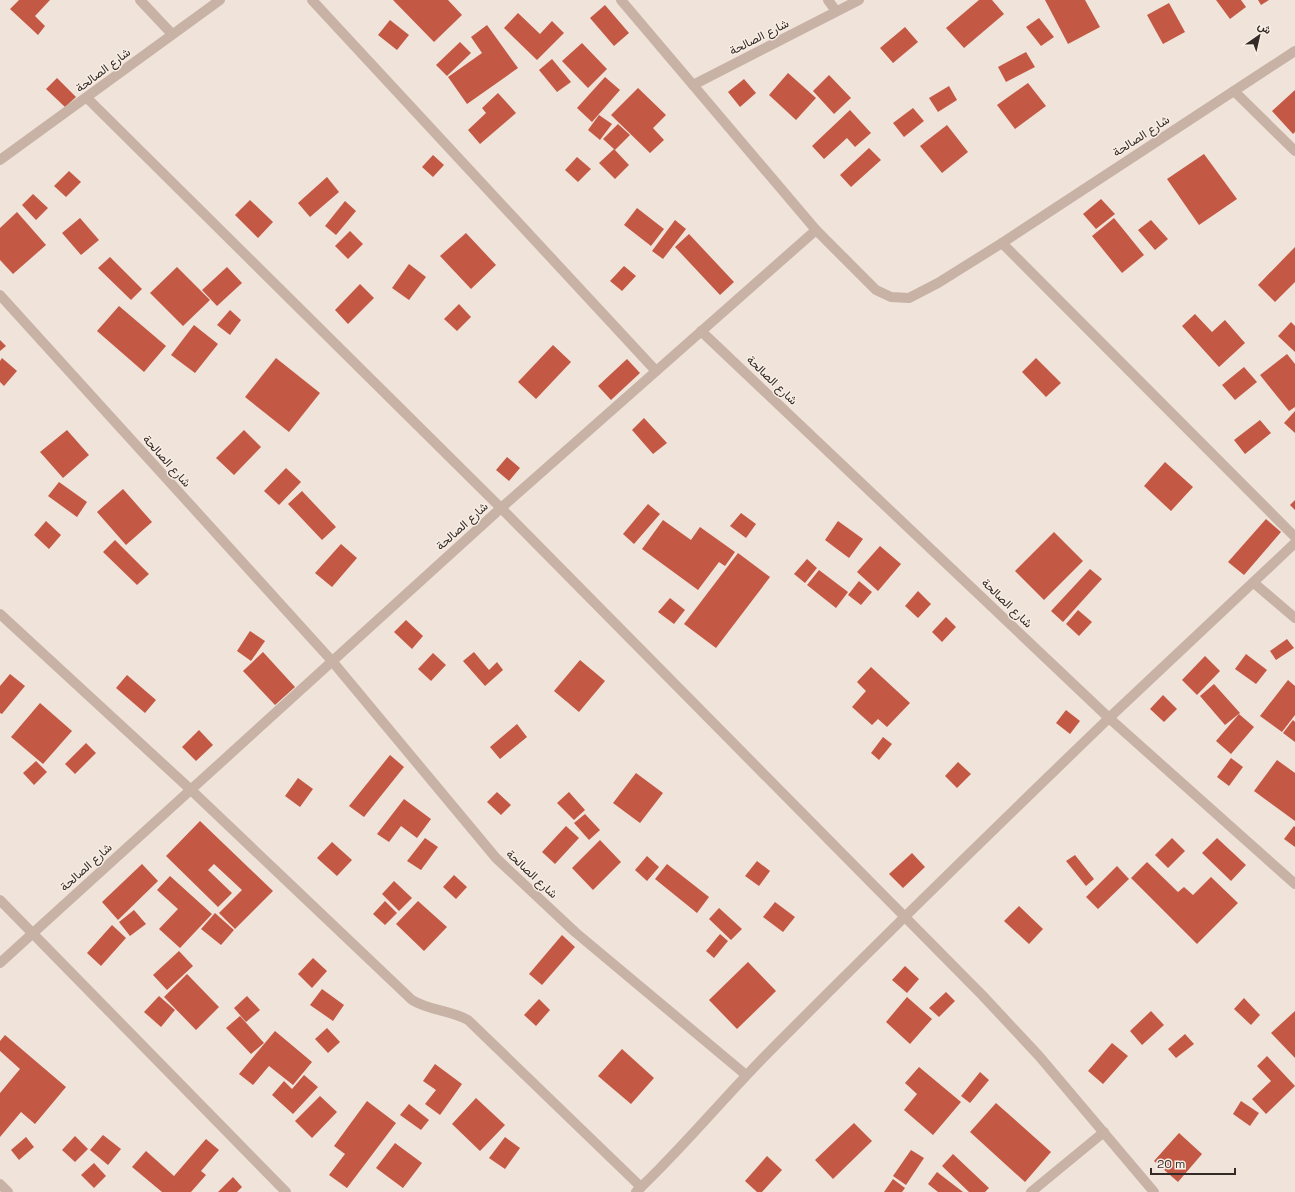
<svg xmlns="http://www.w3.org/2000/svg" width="1295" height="1192" viewBox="0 0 1295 1192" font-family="'Space Grotesk',Vazirmatn,sans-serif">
<rect width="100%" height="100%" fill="#f0e3d9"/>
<!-- building -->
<g fill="#c35945">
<polygon points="19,0 50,0 35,16 45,26 38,35 10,9"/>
<polygon points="393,0 448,0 462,15 434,42"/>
<polygon points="979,0 992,0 1004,14 964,48 946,28"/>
<polygon points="1045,0 1085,0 1100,27 1068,44"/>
<polygon points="1216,0 1241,0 1246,7 1230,19"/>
<polygon points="1258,0 1269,0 1261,5"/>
<polygon points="1169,3 1185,32 1163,44 1147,15"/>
<polygon points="605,5 629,33 614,46 590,18"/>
<polygon points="518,13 540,34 552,21 564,33 537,60 504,28"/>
<polygon points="1039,18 1054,37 1041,46 1026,27"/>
<polygon points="390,20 409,35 397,50 378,35"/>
<polygon points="487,25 518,68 467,104 448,77 482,53 471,37"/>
<polygon points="905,27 918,42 893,63 880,48"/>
<polygon points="460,42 471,53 447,76 436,65"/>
<polygon points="582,43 607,69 588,88 562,61"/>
<polygon points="1026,52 1035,67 1006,82 998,67"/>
<polygon points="552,59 571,82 557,92 539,70"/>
<polygon points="788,73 816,98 796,120 769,95"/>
<polygon points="829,75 851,98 834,114 813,91"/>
<polygon points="605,77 620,90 592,122 577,108"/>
<polygon points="57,78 76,97 65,107 46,89"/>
<polygon points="744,79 756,93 740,107 728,92"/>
<polygon points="1028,83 1046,106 1015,129 997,105"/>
<polygon points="949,86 957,100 938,112 929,98"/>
<polygon points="638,88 666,115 653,128 664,140 650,153 611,115"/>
<polygon points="1295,90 1295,132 1293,134 1272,111"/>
<polygon points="498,93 516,113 480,144 468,130 486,113 482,108"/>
<polygon points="913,108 924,121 904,137 893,123"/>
<polygon points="850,110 871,133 855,147 847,138 824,159 812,146"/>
<polygon points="599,115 612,124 600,140 588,130"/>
<polygon points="618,124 630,135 615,150 603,139"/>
<polygon points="947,125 968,152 942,173 920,146"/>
<polygon points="869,148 881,160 851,187 840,175"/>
<polygon points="614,149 629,165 615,179 599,163"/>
<polygon points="1204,154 1237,199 1199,225 1167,179"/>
<polygon points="433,155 444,165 433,177 422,167"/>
<polygon points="577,157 591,169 578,182 565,170"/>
<polygon points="69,171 81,182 66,197 54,186"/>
<polygon points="327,177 339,192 310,217 298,203"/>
<polygon points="33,194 48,208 36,220 22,205"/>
<polygon points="1101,199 1115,214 1096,229 1083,214"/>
<polygon points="250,200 273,222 258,238 235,215"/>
<polygon points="345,201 356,211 336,235 325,226"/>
<polygon points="637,208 664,229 651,246 624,225"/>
<polygon points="17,212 46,245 13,274 0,260 0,228"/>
<polygon points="80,218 99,240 81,255 62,233"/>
<polygon points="1114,218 1144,255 1122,273 1092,236"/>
<polygon points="675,220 686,229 663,259 652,251"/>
<polygon points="1151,220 1168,239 1155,250 1138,230"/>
<polygon points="350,231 363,244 348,259 335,246"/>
<polygon points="466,233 496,265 471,289 440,256"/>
<polygon points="689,234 734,282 720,295 675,247"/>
<polygon points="1295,247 1295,282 1275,302 1258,285"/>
<polygon points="110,257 142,289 131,300 98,268"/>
<polygon points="409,264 426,277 409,300 392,288"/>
<polygon points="624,266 636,276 622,291 610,281"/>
<polygon points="177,267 210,300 183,326 150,293"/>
<polygon points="227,267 242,283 217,306 202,290"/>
<polygon points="360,284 374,298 348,324 335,310"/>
<polygon points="459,304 471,317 457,331 444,319"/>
<polygon points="119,306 166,346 144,372 97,331"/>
<polygon points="230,310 241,320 230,335 217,325"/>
<polygon points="1195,314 1212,332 1225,320 1245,343 1219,367 1182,326"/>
<polygon points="1291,322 1295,326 1295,352 1278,336"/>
<polygon points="194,325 218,344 195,373 171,355"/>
<polygon points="0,340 6,346 0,351"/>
<polygon points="553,345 571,362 536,399 518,382"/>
<polygon points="1287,354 1295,364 1295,407 1289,411 1260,375"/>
<polygon points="2,358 17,371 4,386 0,382 0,361"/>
<polygon points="276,358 320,393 289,432 245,397"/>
<polygon points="1036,358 1061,383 1046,397 1022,372"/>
<polygon points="627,359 640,373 611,400 598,386"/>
<polygon points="1244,367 1257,382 1235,400 1222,385"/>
<polygon points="1295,411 1295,433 1284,423"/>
<polygon points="644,418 667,443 653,454 632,430"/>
<polygon points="1260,420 1271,433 1245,454 1234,440"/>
<polygon points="67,430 89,455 63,478 40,452"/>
<polygon points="244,430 261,447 234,475 216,458"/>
<polygon points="507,457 520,468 509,481 496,470"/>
<polygon points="1165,462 1193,487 1171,511 1144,486"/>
<polygon points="286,468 301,482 279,505 264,491"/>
<polygon points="59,482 87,502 77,517 48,496"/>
<polygon points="123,489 152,522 126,545 97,512"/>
<polygon points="302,491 336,527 322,540 288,504"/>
<polygon points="1295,500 1295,510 1290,505"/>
<polygon points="648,504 660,514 634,544 623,534"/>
<polygon points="741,513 756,524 746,538 730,526"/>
<polygon points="1266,519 1281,532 1244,575 1228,562"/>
<polygon points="663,520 691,540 700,527 735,552 725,566 719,562 698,590 642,549"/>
<polygon points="46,521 61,535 49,549 34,535"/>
<polygon points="838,521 863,539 849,558 825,540"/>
<polygon points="1054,532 1083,561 1044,600 1015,571"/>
<polygon points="115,540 149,574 137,585 103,552"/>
<polygon points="341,544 357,558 332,587 315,573"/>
<polygon points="880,546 901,564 878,591 857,572"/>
<polygon points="738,553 770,577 716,648 684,624"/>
<polygon points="807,559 817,568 805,583 794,574"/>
<polygon points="1090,569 1102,579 1063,622 1051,611"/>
<polygon points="819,570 848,592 836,608 807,585"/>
<polygon points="859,581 872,592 861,605 848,595"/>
<polygon points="918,591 931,604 918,618 905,606"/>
<polygon points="670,598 685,610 674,624 658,612"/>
<polygon points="1078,610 1092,622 1079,636 1066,624"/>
<polygon points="946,617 956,627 942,642 932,632"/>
<polygon points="406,620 423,636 412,649 394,632"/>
<polygon points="250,631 265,641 251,661 237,651"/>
<polygon points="1287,639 1294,648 1276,660 1270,651"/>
<polygon points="263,652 295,687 275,705 243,671"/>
<polygon points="474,652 489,670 497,662 503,670 485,686 463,661"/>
<polygon points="433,653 446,665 431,681 418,669"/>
<polygon points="1246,654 1267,670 1256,684 1235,669"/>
<polygon points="1205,656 1220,671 1197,695 1182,680"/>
<polygon points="580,660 605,681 579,712 554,691"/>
<polygon points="871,667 910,703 887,727 878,719 872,725 852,707 866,691 857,682"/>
<polygon points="10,674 25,686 2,714 0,713 0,686"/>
<polygon points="127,675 156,700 145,713 116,688"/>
<polygon points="1288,680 1295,686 1295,715 1282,732 1260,716"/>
<polygon points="1214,684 1240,713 1225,725 1200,696"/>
<polygon points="1163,695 1177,709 1164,722 1150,709"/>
<polygon points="40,703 72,731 43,764 11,737"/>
<polygon points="1066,710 1080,721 1070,734 1056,723"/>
<polygon points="1239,714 1254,727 1231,754 1216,741"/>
<polygon points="1293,720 1295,722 1295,742 1283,733"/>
<polygon points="517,724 527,737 500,759 490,747"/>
<polygon points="199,730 213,745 196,761 182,747"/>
<polygon points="883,737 892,744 879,760 871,753"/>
<polygon points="86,743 96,753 75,774 65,764"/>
<polygon points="390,755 404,767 364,817 349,806"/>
<polygon points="1231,758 1243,767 1229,786 1217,777"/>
<polygon points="1277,760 1295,773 1295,821 1254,791"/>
<polygon points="36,761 47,772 34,785 23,773"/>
<polygon points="958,762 971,774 957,788 945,776"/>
<polygon points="636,773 663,793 640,823 613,803"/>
<polygon points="298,778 313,789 300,807 285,796"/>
<polygon points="497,792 511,805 501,815 487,802"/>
<polygon points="569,792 585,810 574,820 557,803"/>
<polygon points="404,799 431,819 417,838 401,826 389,842 377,834"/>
<polygon points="585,814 600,830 589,840 574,823"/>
<polygon points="200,821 273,891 235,929 219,913 242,890 214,864 208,870 232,893 218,907 166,856"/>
<polygon points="566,826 579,838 555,864 542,852"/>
<polygon points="1294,826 1295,827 1295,847 1284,839"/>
<polygon points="425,838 438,847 421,870 407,861"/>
<polygon points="1172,838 1185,851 1168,868 1155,855"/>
<polygon points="1217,838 1246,865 1231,881 1202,853"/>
<polygon points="600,840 621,862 593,890 572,868"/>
<polygon points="332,842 352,860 337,876 317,858"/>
<polygon points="912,853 925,867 903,888 889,874"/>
<polygon points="1075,855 1094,879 1086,886 1066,861"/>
<polygon points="647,856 659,867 647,881 635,870"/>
<polygon points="757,861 770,871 759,886 745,876"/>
<polygon points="1147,862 1178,892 1184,887 1193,895 1211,877 1238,903 1197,944 1131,878"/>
<polygon points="142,864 158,881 118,920 102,902"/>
<polygon points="667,864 709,897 697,913 655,879"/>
<polygon points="1117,866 1129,879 1098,909 1086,897"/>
<polygon points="454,875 467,887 456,899 443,887"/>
<polygon points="170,876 212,914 180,948 159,929 178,909 157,890"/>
<polygon points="394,881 412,898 399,911 382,894"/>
<polygon points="385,901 397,913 385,925 373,914"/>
<polygon points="418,901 447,927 424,951 396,924"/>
<polygon points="775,902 795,917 783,932 763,917"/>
<polygon points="1019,906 1043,929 1029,944 1004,921"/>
<polygon points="719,908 742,929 731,940 709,919"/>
<polygon points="134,910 146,924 130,936 119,922"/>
<polygon points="215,913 234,930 221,945 201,929"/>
<polygon points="112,925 126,938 101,966 87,953"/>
<polygon points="720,934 728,941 714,958 706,951"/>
<polygon points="562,935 575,947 542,985 529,974"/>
<polygon points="179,951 193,966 167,990 153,975"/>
<polygon points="313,958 327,971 312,988 298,974"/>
<polygon points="748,962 776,991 737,1029 709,1000"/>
<polygon points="905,966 919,979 907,993 892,980"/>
<polygon points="187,974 219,1007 196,1030 164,997"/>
<polygon points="322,989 344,1005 333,1021 310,1005"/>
<polygon points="946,992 955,1001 939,1017 929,1008"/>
<polygon points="159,996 175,1010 161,1027 144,1012"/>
<polygon points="247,996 260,1010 246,1022 234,1008"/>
<polygon points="907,997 932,1019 910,1044 886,1022"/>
<polygon points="1244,998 1260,1015 1251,1025 1234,1009"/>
<polygon points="539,999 550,1010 536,1026 524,1015"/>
<polygon points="1151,1011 1164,1025 1142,1045 1130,1031"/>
<polygon points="1295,1011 1295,1058 1271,1033"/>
<polygon points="240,1016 264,1043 251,1054 226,1028"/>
<polygon points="327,1028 340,1042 328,1053 315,1039"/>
<polygon points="275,1031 312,1062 293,1085 269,1066 253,1085 239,1074"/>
<polygon points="1185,1034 1194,1044 1176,1058 1168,1049"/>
<polygon points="5,1035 66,1087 35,1124 21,1112 0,1137 0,1093 20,1069 0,1051 0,1041"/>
<polygon points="1112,1043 1128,1056 1103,1084 1088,1071"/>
<polygon points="622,1049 654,1078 631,1104 598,1076"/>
<polygon points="1267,1056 1295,1086 1266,1114 1252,1099 1271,1081 1257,1066"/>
<polygon points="435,1064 462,1084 440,1115 425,1104 436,1090 423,1081"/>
<polygon points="919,1067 961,1102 933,1135 904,1110 917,1094 905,1083"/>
<polygon points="980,1072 989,1080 970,1103 961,1096"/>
<polygon points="304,1075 318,1087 293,1114 272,1095 284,1081 292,1089"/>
<polygon points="320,1096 337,1112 312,1138 295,1121"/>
<polygon points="476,1098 505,1125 480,1151 452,1124"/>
<polygon points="367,1101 396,1123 347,1188 329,1175 345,1154 334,1146"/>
<polygon points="1241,1101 1259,1113 1250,1126 1233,1114"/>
<polygon points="996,1103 1051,1152 1025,1182 970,1132"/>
<polygon points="409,1104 429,1120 421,1130 400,1115"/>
<polygon points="854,1123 872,1141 833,1179 815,1160"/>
<polygon points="1179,1133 1202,1154 1178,1182 1154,1161"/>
<polygon points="103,1135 121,1149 108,1165 90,1150"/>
<polygon points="75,1136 88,1149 75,1162 62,1150"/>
<polygon points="26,1137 34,1147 19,1160 11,1150"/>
<polygon points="505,1137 520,1148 505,1169 489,1158"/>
<polygon points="206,1139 219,1150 201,1171 206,1175 191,1192 162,1192 132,1167 146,1151 174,1176"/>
<polygon points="395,1143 422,1163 403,1188 376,1168"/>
<polygon points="911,1150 924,1158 906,1185 893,1176"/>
<polygon points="953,1154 989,1188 985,1192 969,1192 942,1166"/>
<polygon points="767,1156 782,1170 762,1192 757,1192 745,1181"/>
<polygon points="94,1163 106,1176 94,1188 81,1175"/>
<polygon points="937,1172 963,1192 938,1192 928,1184"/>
<polygon points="233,1177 242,1187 237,1192 218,1192"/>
<polygon points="893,1179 905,1188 902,1192 884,1192"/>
</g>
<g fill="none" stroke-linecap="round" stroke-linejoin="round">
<!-- minor -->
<g stroke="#c8b2a6" stroke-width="10">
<polyline points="140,0 172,34"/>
<polyline points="312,0 656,371"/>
<polyline points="621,0 816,230 876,290 891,297 909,298 938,283 1002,243 1295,51"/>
<polyline points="828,0 836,11"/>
<polyline points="693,85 859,0"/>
<polyline points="1234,91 1295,151"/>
<polyline points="87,98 501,508 983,996 1039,1056 1154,1192"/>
<polyline points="0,160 220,0"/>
<polyline points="1002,243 1295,537"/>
<polyline points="0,295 332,661 496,858 575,932 746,1075"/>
<polyline points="701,331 1109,718 1295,543"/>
<polyline points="1254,583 1295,618"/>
<path d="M0,614L190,789L412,1000C430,1011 450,1010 468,1020L641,1187"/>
<polyline points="0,900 286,1192"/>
<polyline points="0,963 501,508 816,230"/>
<polyline points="0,1184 8,1192"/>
<path d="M636,1192C683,1148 724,1097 770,1051C882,938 995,828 1109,718L1295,884"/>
<polyline points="1031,1192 1104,1132"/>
</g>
</g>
<g text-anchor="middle" stroke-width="3" stroke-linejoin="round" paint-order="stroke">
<!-- street labels -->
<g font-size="12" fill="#342a26" stroke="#f8eee5">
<text transform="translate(759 37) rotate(-27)" y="4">شارع الصالحة</text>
<text transform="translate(103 70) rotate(-37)" y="4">شارع الصالحة</text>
<text transform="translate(1141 136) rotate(-33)" y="4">شارع الصالحة</text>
<text transform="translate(772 380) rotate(44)" y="4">شارع الصالحة</text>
<text transform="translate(167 461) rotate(48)" y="4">شارع الصالحة</text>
<text transform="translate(462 526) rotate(-42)" y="4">شارع الصالحة</text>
<text transform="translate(1007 603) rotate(44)" y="4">شارع الصالحة</text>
<text transform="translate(86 867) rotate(-42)" y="4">شارع الصالحة</text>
<text transform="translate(532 874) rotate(43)" y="4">شارع الصالحة</text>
</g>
</g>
<!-- north arrow -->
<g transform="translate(1259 36) rotate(34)" stroke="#f8eee5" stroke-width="3" paint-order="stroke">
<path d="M0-3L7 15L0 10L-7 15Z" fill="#342a26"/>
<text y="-6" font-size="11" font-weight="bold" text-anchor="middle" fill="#342a26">ش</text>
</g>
<!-- scale -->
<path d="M1151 1168v6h84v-6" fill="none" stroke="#342a26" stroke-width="2"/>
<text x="1157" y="1168" font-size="12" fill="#342a26" stroke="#f8eee5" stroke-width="3" paint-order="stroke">20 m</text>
</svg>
